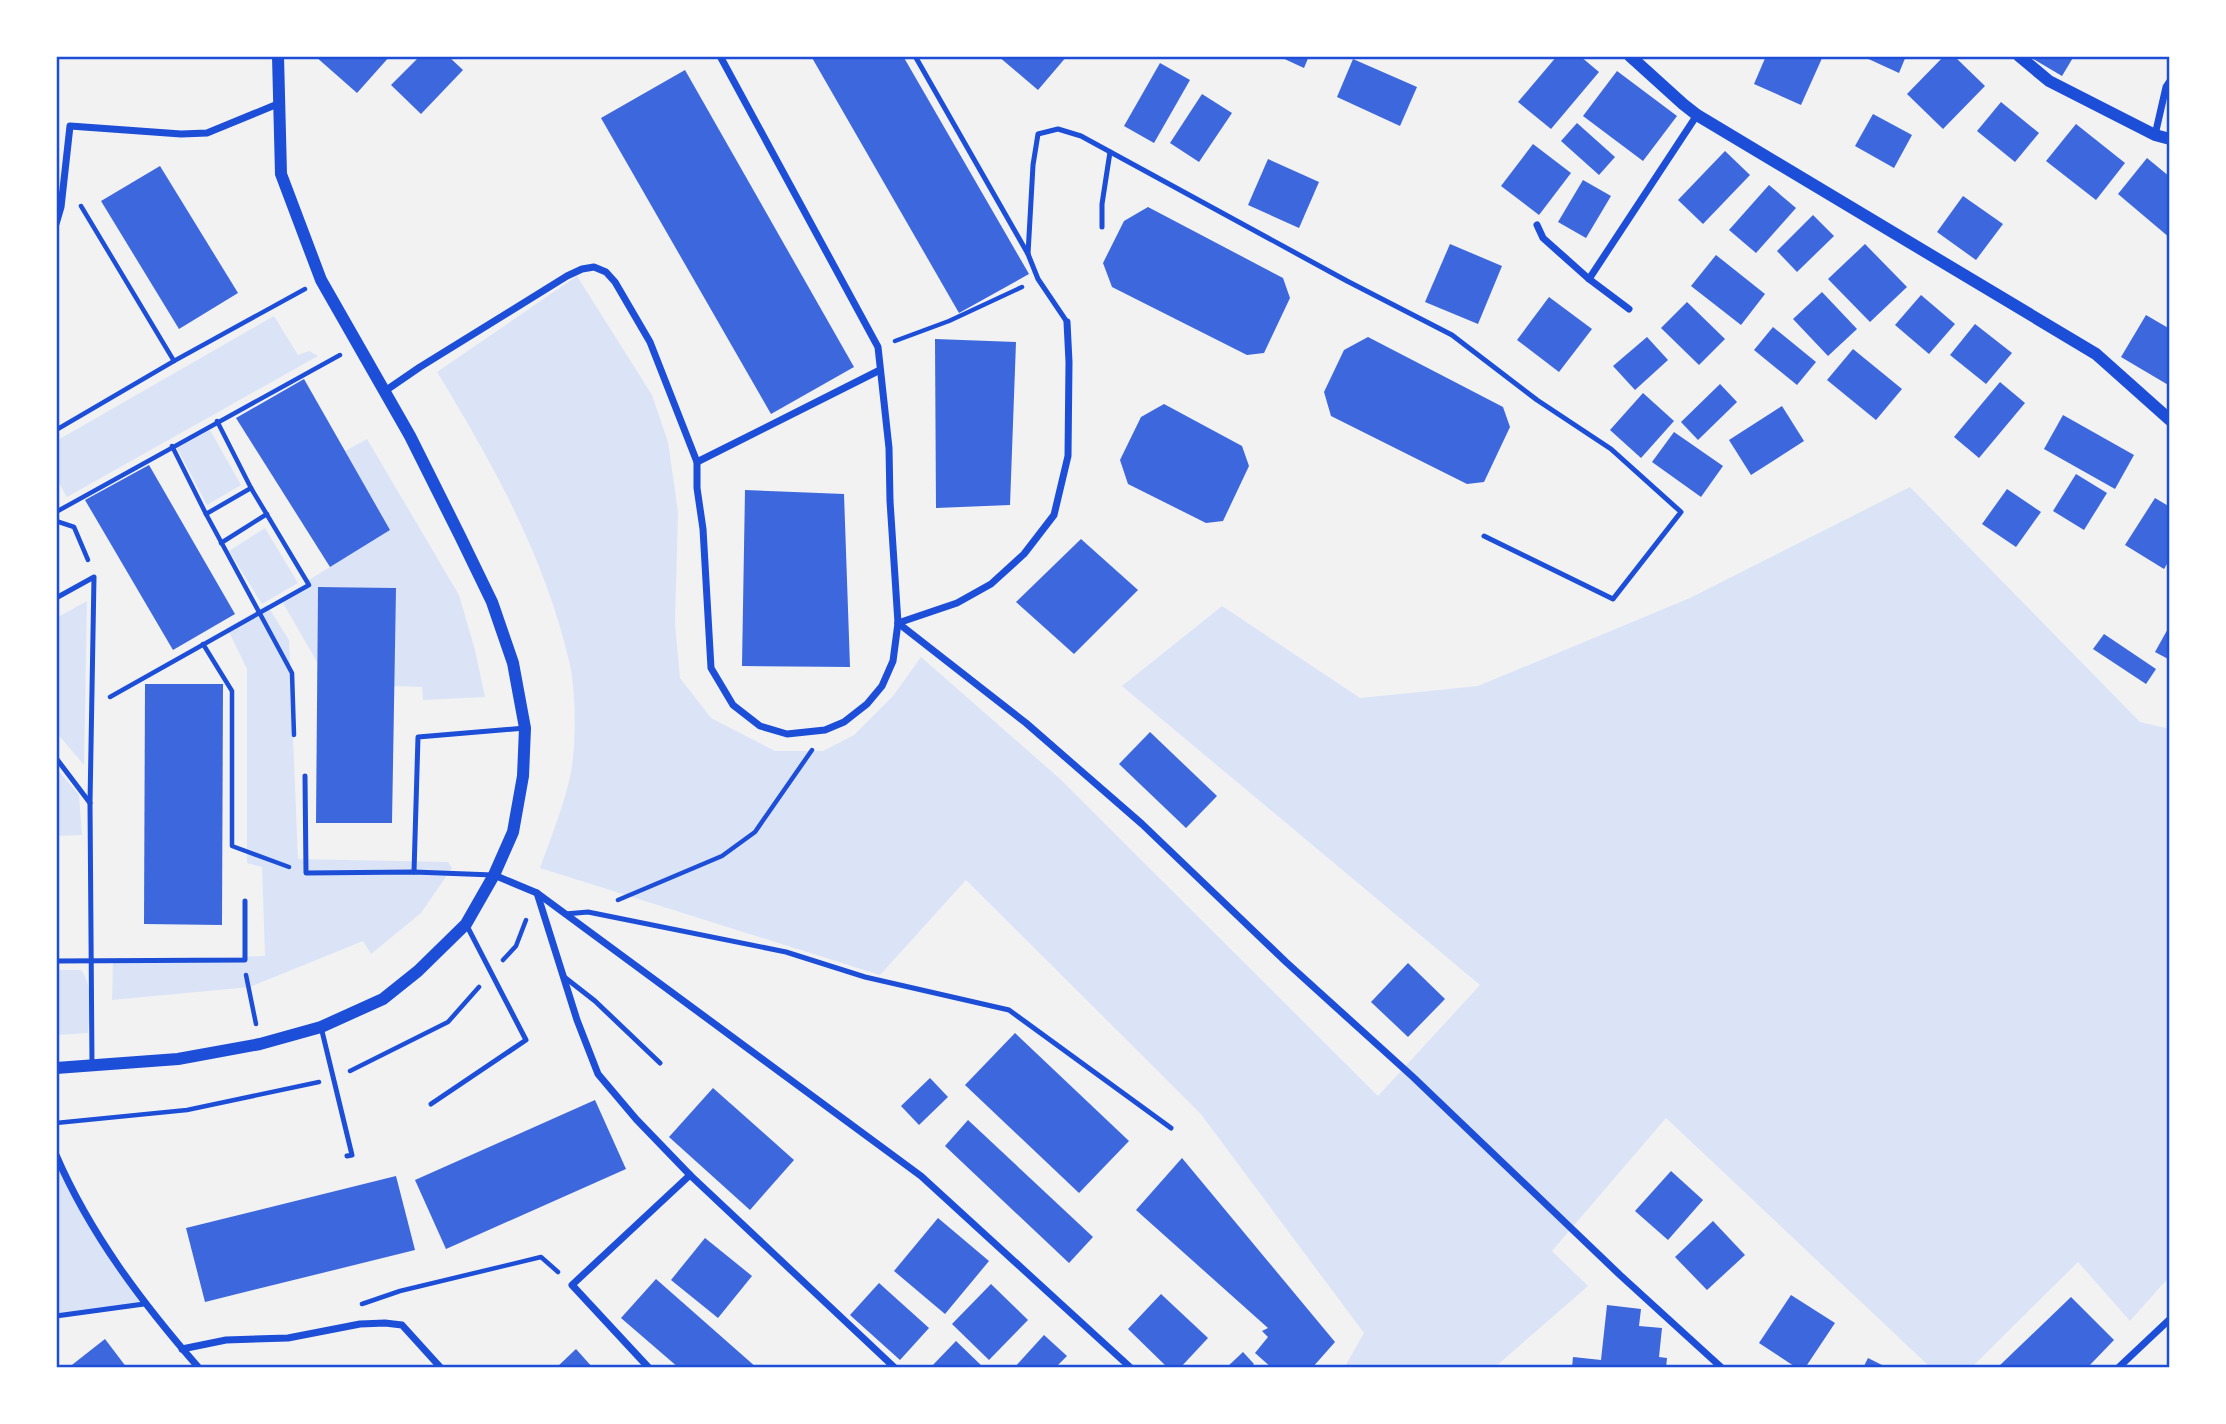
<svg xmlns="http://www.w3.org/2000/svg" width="2226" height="1424" viewBox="0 0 2226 1424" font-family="'DejaVu Sans',sans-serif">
<rect width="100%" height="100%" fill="#f2f2f2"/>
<!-- green -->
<g fill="#dbe4f7">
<path d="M577,276L652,395L668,442L678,512L675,623L680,678L711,718L775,751H823L854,735L893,696L921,657L1058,777L1378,1096L1480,985L1122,686L1222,606L1360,698L1478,686L1690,598L1910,487L2140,722L2170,729V1276L2130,1321L2078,1262L1971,1368H1931L1666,1118L1552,1251L1588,1286L1494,1368H1344L1364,1333L1200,1113L966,880L880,975L540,868C551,837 567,798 572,766C576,737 576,689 569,661C545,557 492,462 437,372Z"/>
<polygon points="274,316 298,355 309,351 318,356 67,497 56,478 56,441"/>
<polygon points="210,430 241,485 207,505 177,448"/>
<polygon points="367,439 459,595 475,650 485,697 423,700 422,687 394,686 395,588 318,587 317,662 282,601 308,585 307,581 390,530 345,451"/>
<polygon points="265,528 298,583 262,604 229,551"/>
<polygon points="87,601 84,765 56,732 56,618"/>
<polygon points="267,605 289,640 298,859 448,862 452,868 421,913 371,954 363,941 250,987 112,1000 113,961 265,956 262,867 247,863 247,669 227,628"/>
<polygon points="56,768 79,795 82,835 56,836"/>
<path d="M56,970H81C94,987 89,1012 88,1033L56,1035Z"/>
<polygon points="56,1155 72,1193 144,1304 56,1316"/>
</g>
<!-- building -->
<g fill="#3d67dc">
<polygon points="315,56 390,56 357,93"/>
<polygon points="420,56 448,56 463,70 421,114 391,85"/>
<polygon points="811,56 903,56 1029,274 959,313"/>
<polygon points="998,56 1067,56 1038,90"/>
<polygon points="1278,56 1309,56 1304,68"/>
<polygon points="1557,56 1580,56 1599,72 1551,129 1518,102"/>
<polygon points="1766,56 1823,56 1801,105 1754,84"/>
<polygon points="1862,56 1906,56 1899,73"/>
<polygon points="1944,56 1954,56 1985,86 1943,129 1907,94"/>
<polygon points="2028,56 2074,56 2062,76"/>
<polygon points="1353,59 1417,87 1400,126 1337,97"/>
<polygon points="1160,63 1190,80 1154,143 1124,126"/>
<polygon points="685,70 854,367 771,414 601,118"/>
<polygon points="1617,71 1677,116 1643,161 1583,116"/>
<polygon points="1202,94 1232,113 1199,162 1170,143"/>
<polygon points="2001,102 2039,133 2015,162 1977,131"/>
<polygon points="1873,114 1912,135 1894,168 1855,146"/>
<polygon points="1577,123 1615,157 1599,175 1561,141"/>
<polygon points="2076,124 2125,163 2096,200 2046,161"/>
<polygon points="1533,144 1571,173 1539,215 1501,186"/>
<polygon points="1725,151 1750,175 1703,224 1678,200"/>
<polygon points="2147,158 2170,177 2170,238 2118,194"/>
<polygon points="1268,159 1319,182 1299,228 1248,205"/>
<polygon points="160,166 238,293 179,329 101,201"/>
<polygon points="1583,180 1611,196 1586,238 1558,222"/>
<polygon points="1769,185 1796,208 1756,253 1729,230"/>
<polygon points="1963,196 2003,224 1976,260 1937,232"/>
<polygon points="1148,207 1283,278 1290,298 1264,353 1247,355 1112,287 1103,263 1124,221"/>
<polygon points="1813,215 1834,236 1797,272 1777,251"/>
<polygon points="1450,244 1502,266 1478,324 1425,302"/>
<polygon points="1865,244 1907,287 1870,322 1828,279"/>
<polygon points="1716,255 1765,294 1741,325 1691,286"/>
<polygon points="1822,292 1857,329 1828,356 1793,319"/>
<polygon points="1921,295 1955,324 1929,354 1895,325"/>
<polygon points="1549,297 1592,329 1559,372 1517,340"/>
<polygon points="1687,302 1725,339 1699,365 1661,328"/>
<polygon points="2146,315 2170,329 2170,386 2121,357"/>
<polygon points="1975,324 2012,353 1986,384 1950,355"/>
<polygon points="1773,327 1816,362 1797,385 1754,350"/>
<polygon points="1368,337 1503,407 1510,427 1484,482 1467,484 1331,416 1324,392 1344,350"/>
<polygon points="1647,337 1668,360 1635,390 1613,366"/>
<polygon points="935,339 1016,342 1010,505 936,508"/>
<polygon points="1853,349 1902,389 1876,420 1827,380"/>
<polygon points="304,379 390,530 330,567 236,418"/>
<polygon points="2000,382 2025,403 1979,458 1954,437"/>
<polygon points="1720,384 1737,402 1698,440 1681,422"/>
<polygon points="1643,393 1674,421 1641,458 1610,430"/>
<polygon points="1164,404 1242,446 1249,466 1223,521 1206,523 1128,484 1120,460 1141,417"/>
<polygon points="1782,406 1804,441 1751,475 1729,440"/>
<polygon points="2063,415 2134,455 2115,489 2044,449"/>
<polygon points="1674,432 1723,466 1701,497 1652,462"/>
<polygon points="149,465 235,614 173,650 85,500"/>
<polygon points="2076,474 2107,493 2084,530 2053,511"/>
<polygon points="2007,489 2041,512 2016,547 1982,524"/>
<polygon points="745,490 844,494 850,667 742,666"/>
<polygon points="2155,498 2170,507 2170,559 2164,569 2125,545"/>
<polygon points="1081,539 1138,590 1074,654 1016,602"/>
<polygon points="318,587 396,588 392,823 316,823"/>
<polygon points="2170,625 2170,660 2155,652"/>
<polygon points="2104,634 2156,669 2146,684 2093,649"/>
<polygon points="145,684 223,684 222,925 144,924"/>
<polygon points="1150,732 1217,796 1186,828 1119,764"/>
<polygon points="1408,963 1445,999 1408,1037 1371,1002"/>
<polygon points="1015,1033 1129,1141 1079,1193 965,1085"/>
<polygon points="930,1078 948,1097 919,1125 901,1106"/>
<polygon points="713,1088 794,1160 750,1210 669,1137"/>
<polygon points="595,1100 626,1169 446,1249 415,1180"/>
<polygon points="968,1120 1093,1237 1069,1263 945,1146"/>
<polygon points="1182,1158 1335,1342 1312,1368 1272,1368 1255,1353 1268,1337 1262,1331 1268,1328 1136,1210"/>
<polygon points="1671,1171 1703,1200 1668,1240 1635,1211"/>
<polygon points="396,1176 415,1250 205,1302 186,1228"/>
<polygon points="938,1218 989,1261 945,1314 894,1271"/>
<polygon points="1713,1221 1745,1255 1707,1290 1675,1257"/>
<polygon points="705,1238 752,1276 718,1318 671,1280"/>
<polygon points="656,1279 757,1368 679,1368 621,1318"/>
<polygon points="879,1283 929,1328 900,1360 850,1315"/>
<polygon points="991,1284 1028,1320 989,1360 952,1324"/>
<polygon points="1161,1294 1208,1338 1180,1368 1168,1368 1128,1329"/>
<polygon points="1791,1295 1835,1323 1805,1368 1797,1368 1759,1343"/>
<polygon points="2071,1297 2114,1340 2087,1368 1997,1368"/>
<polygon points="1607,1305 1641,1309 1639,1326 1662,1328 1659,1357 1667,1358 1666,1368 1572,1368 1573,1357 1601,1360"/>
<polygon points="1044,1335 1067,1356 1055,1368 1014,1368"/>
<polygon points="105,1339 127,1368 68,1368"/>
<polygon points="956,1341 984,1368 930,1368"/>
<polygon points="576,1349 593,1368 556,1368"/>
<polygon points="1243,1352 1254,1364 1250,1368 1226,1368"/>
<polygon points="1868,1358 1888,1368 1863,1368"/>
</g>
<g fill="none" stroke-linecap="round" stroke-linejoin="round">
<!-- path -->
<g stroke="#1d4ed8" stroke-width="4.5">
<polyline points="81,206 174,361"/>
<polyline points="895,341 949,321 1022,287"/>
<polyline points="56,430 174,361 305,289"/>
<polyline points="172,446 206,514 292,673 294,735"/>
<polyline points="56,512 340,355"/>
<polyline points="206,514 251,488"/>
<polyline points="56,521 74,527 88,560"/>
<polyline points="221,543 267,514"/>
<polyline points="203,644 232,691 232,846 289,867"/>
<polyline points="110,697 309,585 251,488 217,421"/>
<polyline points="618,900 722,856 755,832 812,750"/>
<polyline points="503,960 516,946 526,920"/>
<polyline points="246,975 256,1024"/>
<polyline points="350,1071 448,1022 479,987"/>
<polyline points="56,1123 187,1110 319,1082"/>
<polyline points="362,1304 400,1291 541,1257 558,1272"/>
</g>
<!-- service -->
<g stroke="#1d4ed8" stroke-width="5">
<polyline points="915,56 1028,254 1038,279 1067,322"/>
<polyline points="1102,227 1102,204 1110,152"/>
<polyline points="1028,254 1033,165 1038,134 1058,129 1081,136 1347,281 1452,335 1537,400 1611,449 1681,512 1613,599 1484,536"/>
<polyline points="56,598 94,577 90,803 92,1065"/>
<polyline points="56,758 90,803"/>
<polyline points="305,776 306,873 414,872 493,875"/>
<polyline points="414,872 418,737 525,728"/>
<polyline points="565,914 588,912 786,952 865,977 1009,1010 1171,1128"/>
<polyline points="56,961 245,960 245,901"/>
<polyline points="563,976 595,1001 660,1063"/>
<polyline points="321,1027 352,1155 347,1156"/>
<polyline points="431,1104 526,1040 467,926"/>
<polyline points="56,1316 144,1304"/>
</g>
<!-- minor -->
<g stroke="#1d4ed8" stroke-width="7">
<polyline points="2155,135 2166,87 2170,81"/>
<polyline points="56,224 61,207 70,126 181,134 207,133 280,103"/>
<polyline points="1537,225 1543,238 1589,279"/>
<polyline points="1629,309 1589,279 1697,115"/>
<polyline points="385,391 420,367 567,276 582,269 594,267 606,272 615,282 650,342 697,462 697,488 703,529 711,668 733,705 760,726 787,734 825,730 844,722 867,704 882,686 893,661 898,623 890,501 889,448 878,347 720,56"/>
<polyline points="697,462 880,370"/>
<polyline points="898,623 1026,723 1142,824 1286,962 1413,1077 1620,1275 1722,1368"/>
<polyline points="898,623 957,603 991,584 1024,554 1054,515 1068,456 1069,362 1067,322"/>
<polyline points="494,875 537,893 921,1176 1131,1368"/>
<polyline points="537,893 577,1020 598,1074 636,1119 690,1175 895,1368"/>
<path d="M56,1155C90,1234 143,1304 199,1368"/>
<polyline points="182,1349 226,1340 288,1338 360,1324 385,1323 402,1325 441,1368"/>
<polyline points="649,1368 572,1285 690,1175"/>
<polyline points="2118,1368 2170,1319"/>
</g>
<!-- tertiary -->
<g stroke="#1d4ed8" stroke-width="12">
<polyline points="1630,56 1683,104 1697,115 2096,354 2170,420"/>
<polyline points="2019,56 2049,81 2155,135 2170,139"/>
<polyline points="56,1068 178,1059 260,1044 321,1027 383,999 418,971 466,924 494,875 513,832 523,776 525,728 513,663 492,602 460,536 410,436 321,280 281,174 278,56"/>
</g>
</g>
<!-- border -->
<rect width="2226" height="1424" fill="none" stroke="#ffffff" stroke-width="116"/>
<rect x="58" y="58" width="2110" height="1308" fill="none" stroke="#1d4ed8" stroke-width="2.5"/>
</svg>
